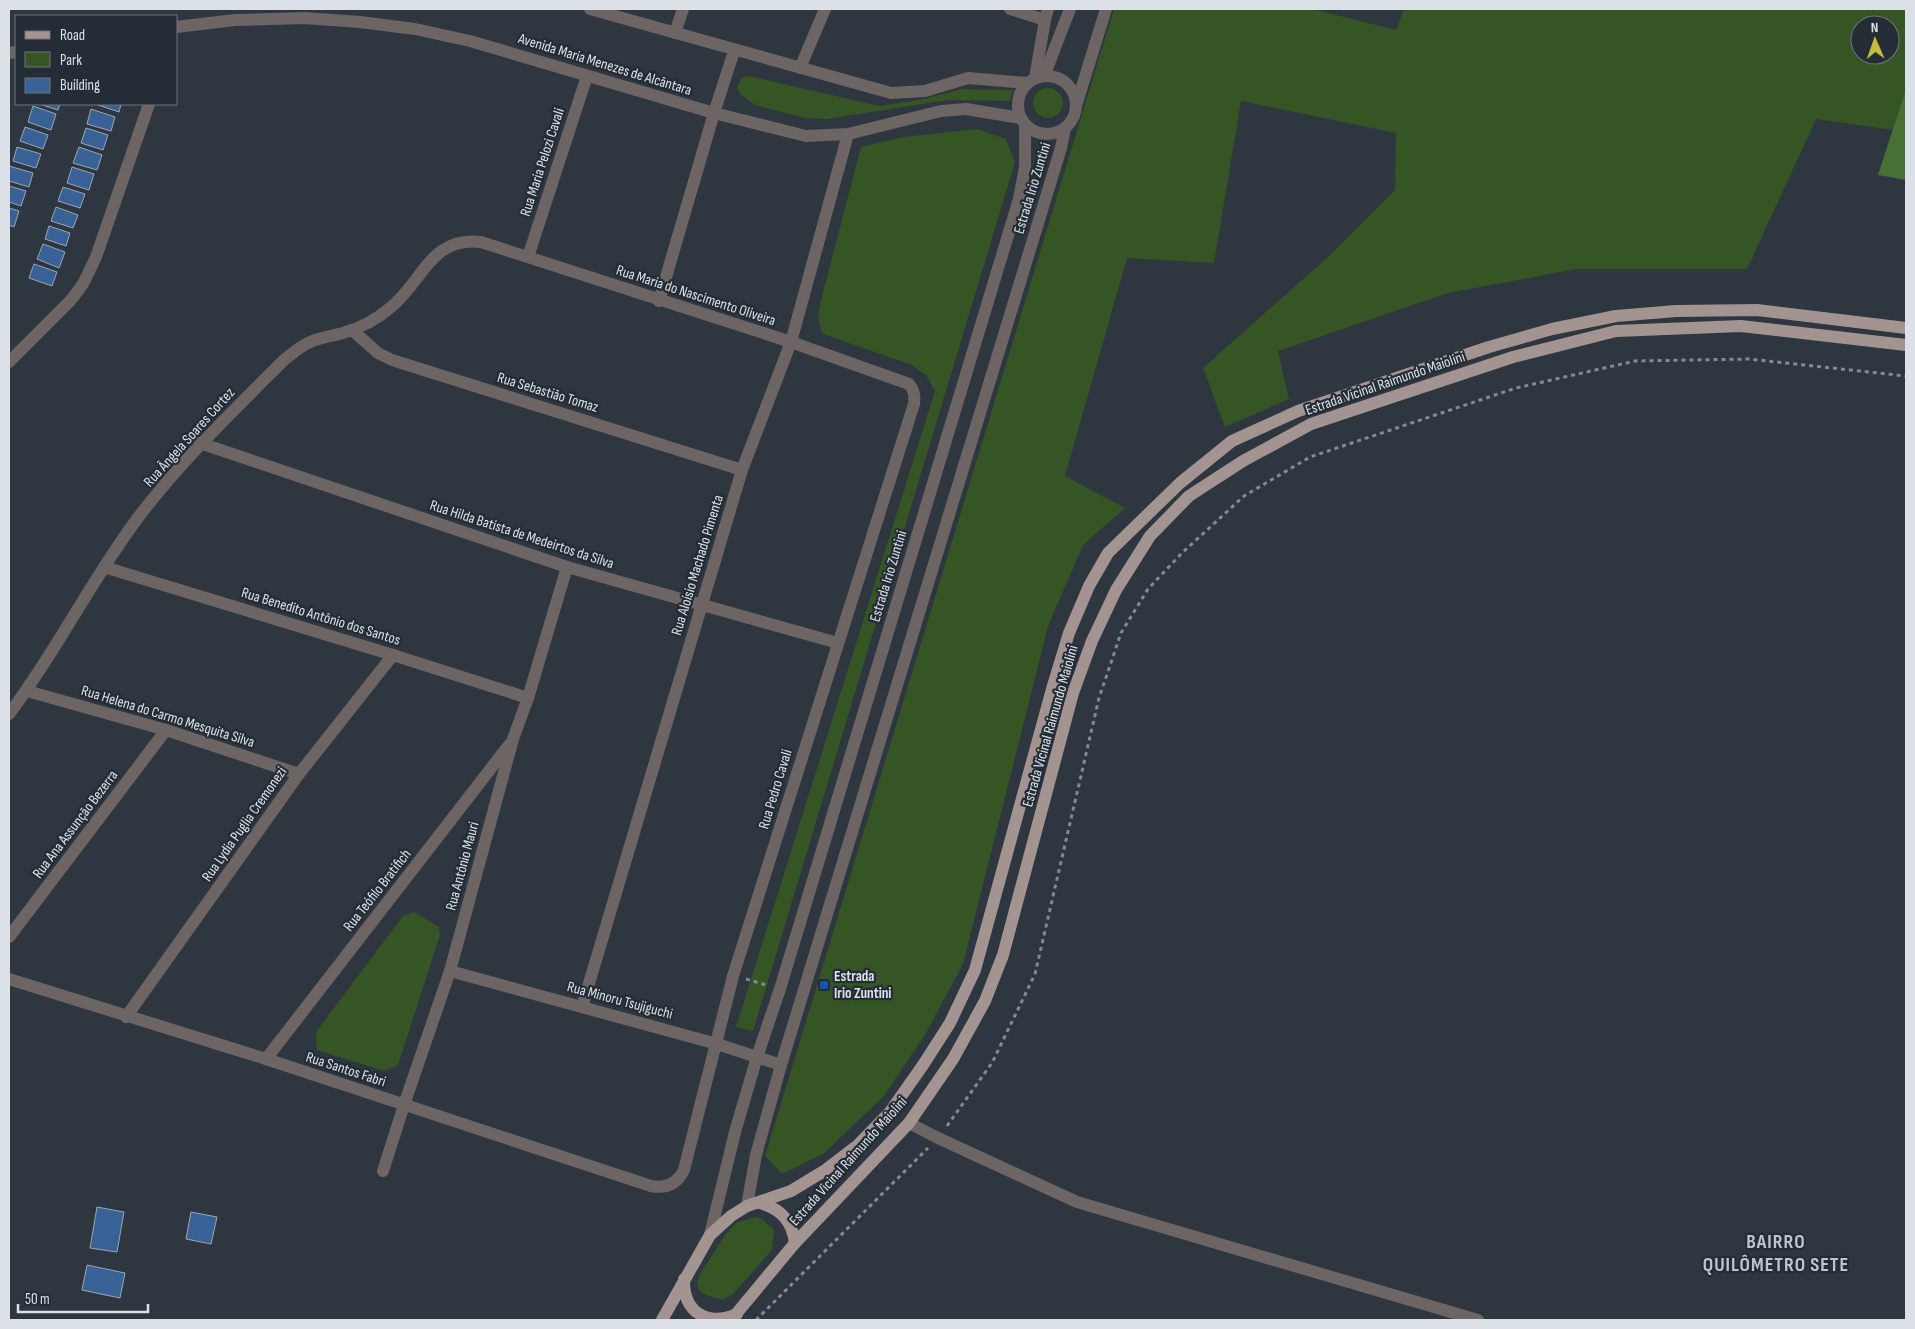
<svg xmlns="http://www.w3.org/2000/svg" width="1915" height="1329" viewBox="0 0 1915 1329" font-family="'Sofia Sans Condensed',sans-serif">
<rect width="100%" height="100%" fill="#2e3640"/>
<!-- green -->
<g fill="#355525" fill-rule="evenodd">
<path d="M1114,9H1312L1396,30L1404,9H1906V89L1893,130L1816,119L1747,269H1576L1448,293L1278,351L1289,399L1225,427L1203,368L1328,257L1395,190L1396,133L1241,101L1214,263L1127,258L1065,476L1125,508L1083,545L1048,626L963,964L926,1033L884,1096L823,1154L782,1174L765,1156ZM1860,25H1890V55H1860Z"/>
<polygon points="749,76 879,106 924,99 962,89 1013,90 1010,101 948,100 827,119 805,118 755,105 740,94 737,88 741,78"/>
<circle cx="1048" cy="103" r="15"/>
<path d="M977,129L1006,139L1015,162L753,1031L736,1027L935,391L927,376L912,365L823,334C817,323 818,313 821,300L861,147L903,137Z"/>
<polygon points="414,912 439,927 440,935 398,1065 384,1071 317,1050 316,1032 403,916"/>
<polygon points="755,1217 762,1219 774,1230 772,1250 733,1294 723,1300 706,1295 701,1292 698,1288 697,1282 700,1274 725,1235 736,1223"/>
</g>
<!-- forest -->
<polygon fill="#487035" points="1906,89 1906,180 1878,175"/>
<!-- building -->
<g fill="#386196" stroke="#9da6b3">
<polygon points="39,104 60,104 58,110"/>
<polygon points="95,104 121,104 119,112"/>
<polygon points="33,106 56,114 51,130 28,122"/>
<polygon points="91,109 115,117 111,131 87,124"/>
<polygon points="25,127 48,135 43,149 20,141"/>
<polygon points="86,128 108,135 103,150 81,143"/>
<polygon points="17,147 41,154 36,168 13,161"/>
<polygon points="79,147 102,155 97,170 73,163"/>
<polygon points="9,166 33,173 29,187 9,181"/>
<polygon points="72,167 94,174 89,190 67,183"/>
<polygon points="9,186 26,191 21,206 9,202"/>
<polygon points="63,187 85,194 80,208 58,201"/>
<polygon points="56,207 78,215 73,228 51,221"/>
<polygon points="9,208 19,211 14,227 9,225"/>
<polygon points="49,226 70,233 66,246 45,239"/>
<polygon points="43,244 65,252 59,268 37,259"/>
<polygon points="34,264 57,272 52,286 29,278"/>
<polygon points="97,1207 124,1212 117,1252 90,1248"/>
<polygon points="191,1212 217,1217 211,1244 186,1239"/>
<polygon points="87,1265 125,1273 120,1298 82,1290"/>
</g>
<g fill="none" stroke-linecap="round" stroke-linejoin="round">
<!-- path -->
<g stroke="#838a92" stroke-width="3" stroke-dasharray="4 4" stroke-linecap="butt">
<polyline points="746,979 766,985"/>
<polyline points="947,1126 992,1063 1035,974 1099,698 1121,633 1148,589 1182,553 1244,496 1310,457 1516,388 1635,361 1749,359 1906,376"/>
<polyline points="756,1320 928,1148"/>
</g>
<!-- minor -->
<g stroke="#6d6564" stroke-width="12">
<polyline points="590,9 891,93 925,91 968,78 1027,83"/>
<polyline points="1010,9 1045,20"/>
<polyline points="176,27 235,20 304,18 360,22 415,29 470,41 714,113 806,136 848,134 941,111 966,109 1020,118"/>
<polyline points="675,33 683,9"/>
<polyline points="9,53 16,52"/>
<polyline points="800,68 825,9"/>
<circle cx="1047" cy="105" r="29"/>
<polyline points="1044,76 1070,9"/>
<polyline points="1035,78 1045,20 1048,9"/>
<polyline points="1076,106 1106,9"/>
<polyline points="528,257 587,76"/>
<polyline points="659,301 714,113 734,51"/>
<polyline points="352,330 378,353 392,360 742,470"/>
<polyline points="9,362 71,300 83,284 96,257 149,104"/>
<polyline points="200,443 567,567 838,643"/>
<polyline points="104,567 393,655 528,698"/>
<polyline points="27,691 166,730 299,774"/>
<path d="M9,714C57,651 92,578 140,515C184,458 235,409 285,359C293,353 301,346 310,342C321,337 332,336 343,333C361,328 377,319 390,308C423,282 430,236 481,242L791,342L909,384C914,390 915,395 914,404L733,976L684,1170C677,1184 666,1189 651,1186L266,1059L9,979"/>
<polyline points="9,937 166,730"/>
<polyline points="450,971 717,1044 781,1065"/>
<polyline points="582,1007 742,470 791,342 848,134"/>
<polyline points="126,1017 299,774 393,655"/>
<polyline points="266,1059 509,745"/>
<polyline points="909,1123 938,1138 1077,1202 1478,1320"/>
<polyline points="383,1171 404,1105 450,971 513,739 528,698 567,567"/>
<polyline points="747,1206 756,1155 781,1065 1061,148 1065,128"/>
<polyline points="710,1235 735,1132 757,1057 780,989 1019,199 1025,167 1025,125"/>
</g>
<!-- major -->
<g stroke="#a39492" stroke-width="12">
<path d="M760,1203C781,1209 792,1221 795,1243"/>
<path d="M684,1279C683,1312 707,1327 737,1314"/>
<polyline points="662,1320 710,1235 731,1216 747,1206 791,1191 824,1171 858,1145 890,1112 923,1065 950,1023 975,970 1052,689 1069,633 1089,586 1108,553 1180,483 1232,441 1298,411 1489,347 1552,329 1616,316 1676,311 1757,310 1906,328"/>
<polyline points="731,1320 795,1243 909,1123 953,1059 985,1001 1003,955 1073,693 1092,641 1116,590 1150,536 1189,496 1243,461 1311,424 1513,357 1616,331 1741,326 1906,345"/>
</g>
</g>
<!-- markers -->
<rect fill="#1a4fb4" stroke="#242c36" stroke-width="2" x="819" y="980" width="10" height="10" rx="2.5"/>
<g text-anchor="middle" stroke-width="4.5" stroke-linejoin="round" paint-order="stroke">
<!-- street labels -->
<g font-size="15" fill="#dce1e8" stroke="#242c36">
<text transform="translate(605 64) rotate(17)" y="5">Avenida Maria Menezes de Alcântara</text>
<text transform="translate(542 162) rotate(-72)" y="5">Rua Maria Pelozi Cavali</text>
<text transform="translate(1032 188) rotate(-73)" y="5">Estrada Irio Zuntini</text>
<text transform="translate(696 295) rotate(18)" y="5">Rua Maria do Nascimento Oliveira</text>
<text transform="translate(1385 383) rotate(-19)" y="5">Estrada Vicinal Raimundo Maiolini</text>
<text transform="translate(548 392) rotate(17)" y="5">Rua Sebastião Tomaz</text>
<text transform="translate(189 437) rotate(-48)" y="5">Rua Ângela Soares Cortez</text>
<text transform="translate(522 534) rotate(18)" y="5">Rua Hilda Batista de Medeirtos da Silva</text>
<text transform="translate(697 565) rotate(-73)" y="5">Rua Aloísio Machado Pimenta</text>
<text transform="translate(888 576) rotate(-73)" y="5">Estrada Irio Zuntini</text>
<text transform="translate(321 616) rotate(17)" y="5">Rua Benedito Antônio dos Santos</text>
<text transform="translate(168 716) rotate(17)" y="5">Rua Helena do Carmo Mesquita Silva</text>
<text transform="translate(1050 726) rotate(-74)" y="5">Estrada Vicinal Raimundo Maiolini</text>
<text transform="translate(775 789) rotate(-73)" y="5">Rua Pedro Cavali</text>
<text transform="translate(75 824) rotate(-53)" y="5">Rua Ana Assunção Bezerra</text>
<text transform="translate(244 824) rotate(-55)" y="5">Rua Lydia Puglia Cremonezi</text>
<text transform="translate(462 866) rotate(-75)" y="5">Rua Antônio Mauri</text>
<text transform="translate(377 890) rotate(-52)" y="5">Rua Teófilo Bratifich</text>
<text transform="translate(620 1000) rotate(15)" y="5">Rua Minoru Tsujiguchi</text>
<text transform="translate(346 1069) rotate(18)" y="5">Rua Santos Fabri</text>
<text transform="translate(848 1161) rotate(-48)" y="5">Estrada Vicinal Raimundo Maiolini</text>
</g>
<!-- poi labels -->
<g font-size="15" font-weight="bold" fill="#dce1e8" stroke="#242c36" text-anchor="start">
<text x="834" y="981">Estrada<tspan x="834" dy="17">Irio Zuntini</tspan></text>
</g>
<!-- district labels -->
<g font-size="20" font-weight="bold" letter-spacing="1" fill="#bcc5d2" stroke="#242c36">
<text x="1776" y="1248">BAIRRO<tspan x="1776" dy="23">QUILÔMETRO SETE</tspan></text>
</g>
</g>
<!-- border -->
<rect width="1915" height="1329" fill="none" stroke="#dce1e8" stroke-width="20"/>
<!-- legend -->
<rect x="15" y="15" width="162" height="90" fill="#242c36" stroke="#6e747d"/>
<rect x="25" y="31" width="25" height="8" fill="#a39492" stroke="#6e747d"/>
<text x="60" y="40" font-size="15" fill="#dce1e8">Road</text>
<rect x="25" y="52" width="25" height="15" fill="#355525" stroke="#6e747d"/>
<text x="60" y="65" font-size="15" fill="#dce1e8">Park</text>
<rect x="25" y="78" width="25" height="15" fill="#386196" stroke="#6e747d"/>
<text x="60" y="90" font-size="15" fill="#dce1e8">Building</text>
<!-- north arrow -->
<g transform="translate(1875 40) rotate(358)"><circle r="24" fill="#242c36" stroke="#6e747d"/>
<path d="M0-4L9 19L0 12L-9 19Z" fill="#c3bd3e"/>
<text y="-8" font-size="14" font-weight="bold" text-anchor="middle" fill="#dce1e8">N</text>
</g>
<!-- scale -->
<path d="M18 1304v8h130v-8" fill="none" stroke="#dce1e8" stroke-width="2.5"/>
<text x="25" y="1304" font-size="15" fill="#dce1e8" stroke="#242c36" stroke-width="4" paint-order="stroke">50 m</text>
</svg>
